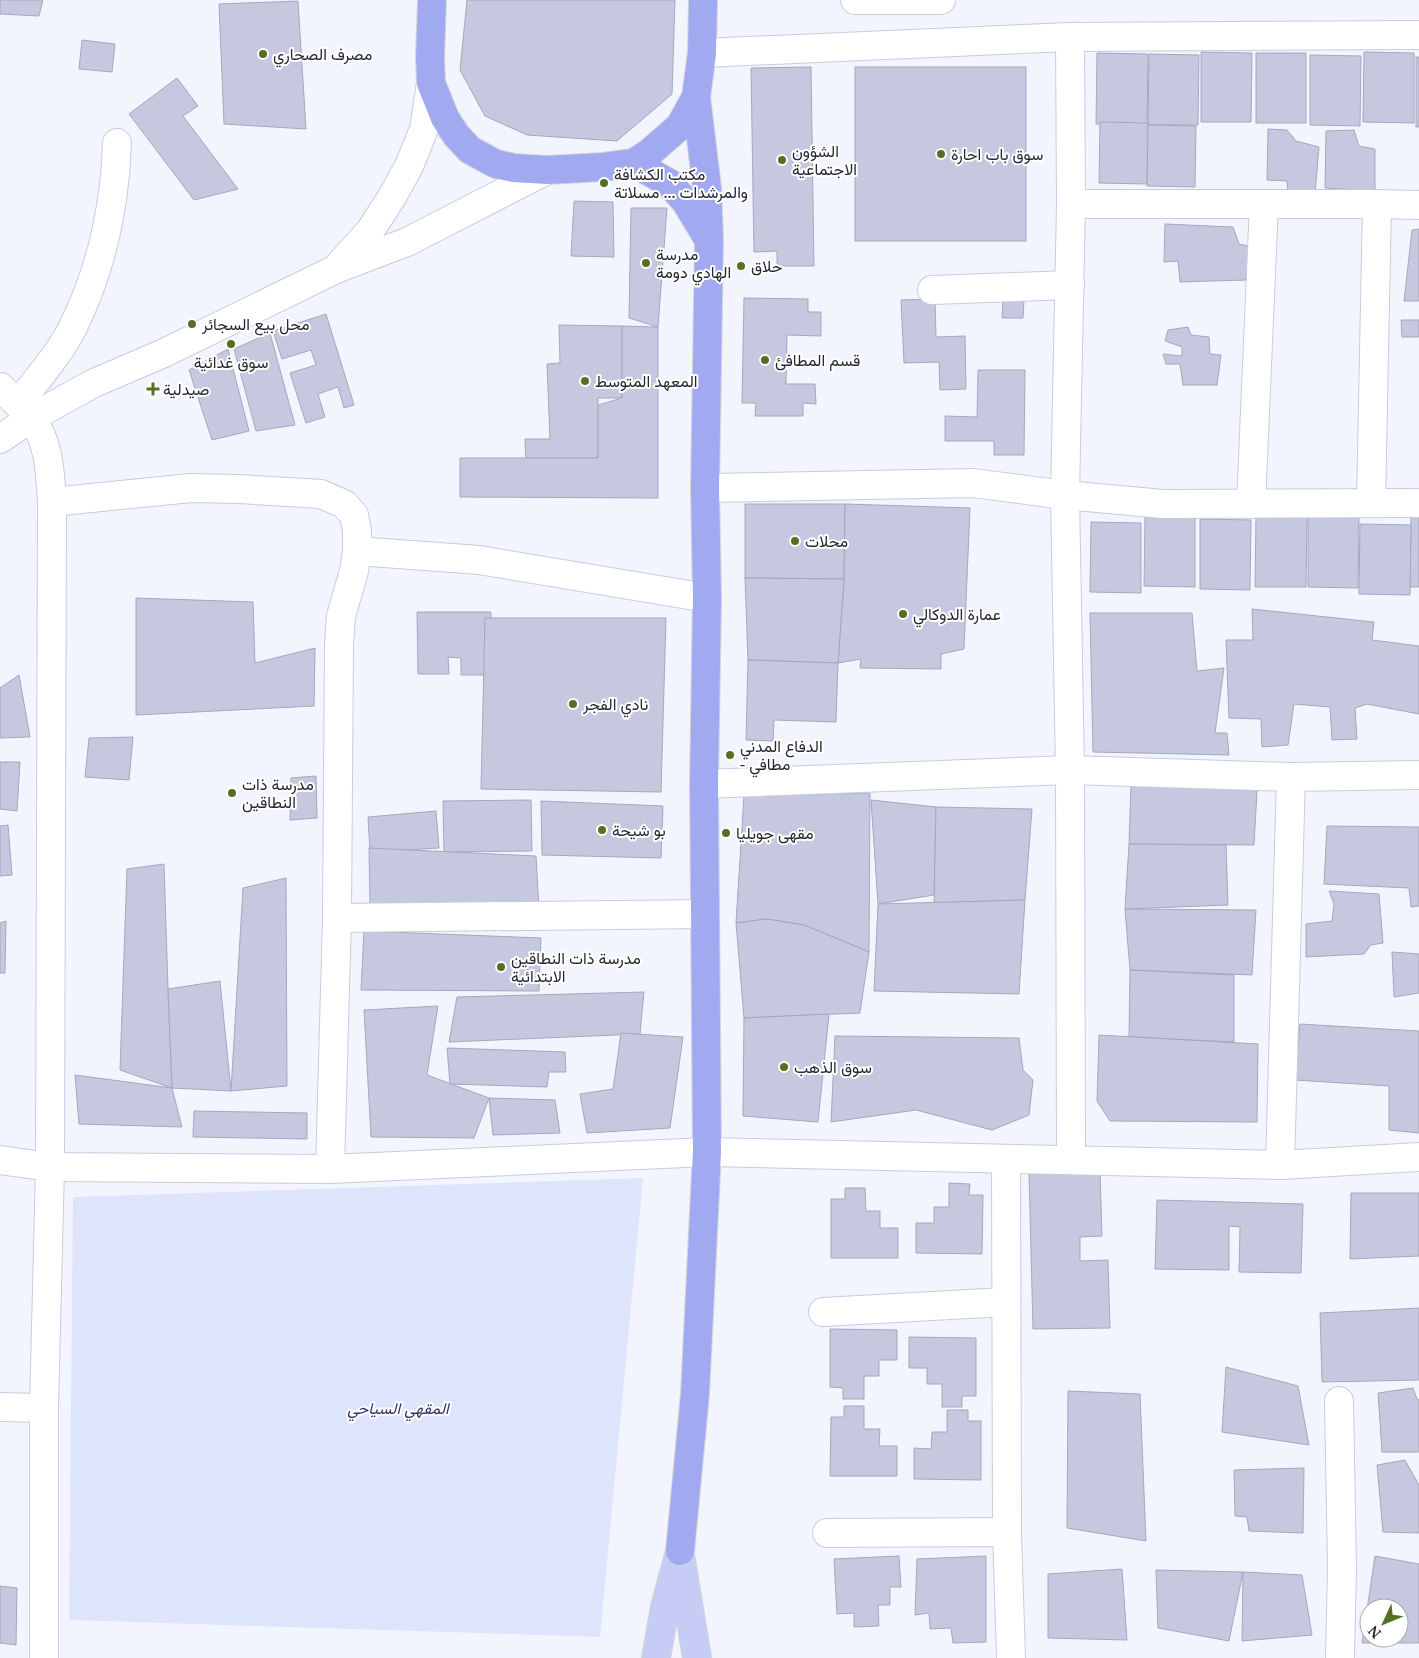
<svg xmlns="http://www.w3.org/2000/svg" width="1419" height="1658" viewBox="0 0 1419 1658" font-family="'Noto Serif',Vazirmatn,serif">
<rect width="100%" height="100%" fill="#f3f5fe"/>
<!-- green -->
<polygon fill="#dfe4fd" points="643,1178 600,1637 69,1620 73,1197"/>
<!-- building -->
<g fill="#c5c8de" stroke="#a4a8bd" fill-rule="evenodd">
<polygon points="0,0 43,0 39,16 0,14"/>
<polygon points="467,0 675,0 672,94 617,141 527,135 485,116 460,70"/>
<polygon points="298,1 306,129 224,124 219,4"/>
<polygon points="82,40 115,44 112,72 79,69"/>
<polygon points="1201,52 1252,53 1251,122 1201,122"/>
<polygon points="1364,52 1414,53 1414,123 1363,122"/>
<polygon points="1097,53 1148,54 1147,124 1096,124"/>
<rect x="1256" y="53" width="50" height="70"/>
<polygon points="1149,54 1199,55 1198,125 1148,125"/>
<polygon points="1310,55 1361,56 1360,126 1310,125"/>
<rect x="1416" y="57" width="3" height="70"/>
<polygon points="811,67 814,266 777,266 777,251 754,252 751,68"/>
<rect x="855" y="67" width="171" height="174"/>
<polygon points="177,78 198,106 183,116 238,189 194,200 129,114"/>
<polygon points="1100,122 1148,123 1147,184 1099,183"/>
<polygon points="1148,125 1196,126 1195,187 1147,186"/>
<polygon points="1268,129 1287,130 1296,141 1319,147 1315,193 1288,192 1287,181 1267,180"/>
<polygon points="1354,130 1359,146 1375,149 1375,191 1325,188 1326,131"/>
<polygon points="574,201 613,202 614,257 571,256"/>
<polygon points="631,208 667,208 658,327 629,318"/>
<polygon points="1165,224 1233,227 1239,244 1249,246 1246,280 1180,282 1178,261 1164,262"/>
<polygon points="1419,229 1419,301 1404,301 1412,230"/>
<polygon points="744,298 808,299 808,312 821,312 821,336 787,335 786,384 815,384 816,404 803,403 803,416 755,416 756,403 742,403"/>
<polygon points="935,299 936,337 965,336 966,389 940,390 939,362 904,363 901,300"/>
<polygon points="1003,299 1024,300 1023,318 1002,318"/>
<polygon points="326,314 354,405 344,408 338,387 318,394 325,417 306,423 290,373 316,365 311,350 282,359 273,331"/>
<polygon points="1401,320 1419,320 1419,337 1402,337"/>
<polygon points="559,325 622,326 622,398 598,398 598,458 526,462 525,439 550,439 547,364 560,363"/>
<polygon points="622,326 658,327 658,498 460,497 460,458 598,458 598,405 622,398"/>
<polygon points="1188,327 1191,335 1209,337 1210,354 1221,355 1217,385 1183,385 1180,364 1166,364 1163,354 1182,356 1182,347 1165,341 1168,330"/>
<polygon points="270,333 295,425 256,431 234,349"/>
<polygon points="228,349 249,431 212,440 189,370"/>
<polygon points="978,370 1025,370 1024,455 994,455 994,441 945,441 945,416 977,417"/>
<polygon points="745,504 845,504 844,579 745,578"/>
<polygon points="845,504 970,508 964,649 941,654 941,669 860,668 861,659 838,663 844,579"/>
<polygon points="1145,516 1195,517 1195,587 1144,586"/>
<polygon points="1256,517 1307,517 1306,587 1255,587"/>
<polygon points="1308,517 1359,517 1358,588 1308,587"/>
<polygon points="1411,517 1419,517 1419,587 1410,587"/>
<polygon points="1200,519 1251,520 1250,590 1200,589"/>
<polygon points="1091,522 1141,523 1141,593 1090,592"/>
<polygon points="1360,524 1411,525 1410,595 1359,594"/>
<polygon points="745,578 844,579 838,663 748,660"/>
<polygon points="136,598 253,602 255,663 315,648 314,706 136,715"/>
<polygon points="1252,609 1374,622 1372,640 1419,646 1419,714 1367,704 1355,708 1357,739 1332,740 1330,707 1294,704 1288,745 1262,747 1261,719 1229,718 1226,640 1253,640"/>
<polygon points="417,612 491,612 491,675 461,675 461,658 448,657 449,674 418,674"/>
<polygon points="1090,613 1192,613 1197,671 1224,668 1215,733 1227,733 1229,755 1093,752"/>
<polygon points="485,618 666,618 661,792 481,789"/>
<polygon points="748,660 838,663 836,722 774,720 773,741 746,740"/>
<polygon points="19,675 30,737 0,738 0,688"/>
<polygon points="133,737 129,780 85,777 89,738"/>
<polygon points="0,762 20,762 17,811 0,809"/>
<polygon points="316,776 317,818 290,820 291,778"/>
<polygon points="1131,783 1257,791 1254,845 1129,844"/>
<polygon points="870,793 869,952 804,925 767,919 736,923 744,795"/>
<polygon points="531,800 532,851 444,852 443,801"/>
<polygon points="871,800 936,807 934,895 878,904"/>
<polygon points="541,801 663,806 661,858 542,855"/>
<polygon points="936,807 1032,809 1025,900 934,903"/>
<polygon points="436,811 439,848 370,852 368,817"/>
<polygon points="8,825 12,875 0,876 0,826"/>
<polygon points="1327,826 1419,827 1419,906 1411,907 1409,888 1324,884"/>
<polygon points="1129,844 1226,845 1228,905 1125,909"/>
<polygon points="369,848 536,856 539,909 370,904"/>
<polygon points="164,864 168,989 172,1088 120,1070 127,869"/>
<polygon points="286,878 287,1086 231,1091 243,888"/>
<polygon points="1329,891 1379,894 1383,943 1371,945 1364,954 1306,957 1306,924 1332,921 1334,904"/>
<polygon points="1025,900 1019,994 874,991 878,904"/>
<polygon points="1125,909 1256,910 1252,975 1130,970"/>
<polygon points="767,919 804,925 869,952 860,1013 744,1018 736,923"/>
<polygon points="6,921 5,973 0,973 0,923"/>
<polygon points="364,931 541,938 539,991 361,990"/>
<polygon points="1392,952 1419,954 1419,993 1394,997"/>
<polygon points="1130,970 1234,975 1234,1042 1129,1037"/>
<polygon points="220,981 231,1091 172,1088 168,989"/>
<polygon points="644,992 640,1034 449,1042 457,997"/>
<polygon points="438,1006 427,1075 489,1098 474,1138 371,1137 364,1010"/>
<polygon points="829,1014 818,1122 743,1116 744,1018"/>
<polygon points="1300,1024 1419,1031 1419,1133 1389,1130 1389,1086 1295,1080"/>
<polygon points="621,1033 683,1037 670,1128 587,1133 580,1094 613,1089"/>
<polygon points="1099,1035 1258,1044 1257,1122 1110,1121 1097,1101"/>
<polygon points="835,1036 1019,1038 1023,1070 1033,1080 1029,1115 992,1130 916,1110 831,1122"/>
<polygon points="447,1048 565,1052 566,1072 549,1072 547,1087 450,1084"/>
<polygon points="75,1075 172,1088 182,1127 79,1124"/>
<polygon points="489,1098 555,1100 560,1133 493,1135"/>
<polygon points="194,1111 307,1113 307,1139 193,1137"/>
<polygon points="1100,1171 1102,1236 1080,1237 1080,1261 1108,1260 1110,1328 1033,1329 1029,1173"/>
<polygon points="949,1183 970,1184 969,1195 983,1195 982,1254 916,1253 916,1223 934,1223 934,1207 949,1207"/>
<polygon points="845,1188 865,1188 866,1211 880,1211 880,1228 898,1228 898,1258 831,1258 831,1199 845,1199"/>
<polygon points="1351,1193 1419,1193 1419,1256 1350,1259"/>
<polygon points="1157,1200 1303,1204 1301,1273 1239,1272 1240,1227 1229,1226 1229,1270 1155,1269"/>
<polygon points="1419,1308 1419,1380 1322,1382 1320,1313"/>
<polygon points="830,1329 897,1330 897,1360 879,1360 879,1376 864,1376 864,1399 843,1399 843,1388 830,1387"/>
<polygon points="909,1337 976,1338 976,1396 962,1396 962,1407 942,1407 942,1384 927,1384 927,1368 909,1368"/>
<polygon points="1226,1367 1298,1386 1309,1445 1222,1432"/>
<polygon points="1413,1388 1417,1399 1419,1400 1419,1452 1382,1452 1378,1393"/>
<polygon points="1068,1391 1140,1394 1146,1541 1067,1528"/>
<polygon points="844,1406 864,1406 864,1429 880,1429 879,1446 897,1446 897,1476 830,1476 831,1417 844,1417"/>
<polygon points="947,1410 968,1410 968,1421 981,1421 981,1480 914,1479 914,1448 931,1449 932,1432 947,1432"/>
<polygon points="1405,1460 1419,1485 1419,1533 1383,1532 1377,1465"/>
<polygon points="1304,1468 1303,1533 1249,1531 1247,1517 1235,1516 1234,1470"/>
<polygon points="899,1556 901,1587 890,1587 890,1605 878,1605 879,1626 854,1627 854,1613 837,1614 834,1559"/>
<polygon points="986,1556 986,1642 953,1643 951,1628 930,1629 929,1613 915,1615 917,1559"/>
<path d="M1375,1556L1419,1564V1643H1362ZM1369,1608H1399V1638H1369Z"/>
<polygon points="1122,1569 1127,1640 1048,1638 1048,1574"/>
<polygon points="1156,1570 1243,1572 1229,1641 1158,1628"/>
<polygon points="1243,1572 1302,1575 1312,1635 1242,1641"/>
<polygon points="0,1586 17,1588 16,1645 0,1643"/>
</g>
<g fill="none" stroke-linecap="round" stroke-linejoin="round">
<defs>
<g id="minor">
<polyline points="855,0 941,0"/>
<polyline points="1070,37 1071,204 1065,495 1070,770 1071,1160"/>
<polyline points="702,53 1070,37 1419,35"/>
<polyline points="1071,204 1377,204 1419,205"/>
<polyline points="340,264 370,231 392,197 409,166 424,129 431,83"/>
<polyline points="932,290 1070,285"/>
<path d="M0,387C10,397 21,406 30,417C50,441 50,474 52,502L50,1167L44,1408V1658"/>
<path d="M18,404C37,379 59,355 73,327C101,270 115,206 117,143"/>
<polyline points="0,439 31,418 92,384 164,353 336,269 407,242 547,170"/>
<polyline points="705,488 973,483 1065,495 1163,504 1419,503"/>
<polyline points="52,502 191,488 239,489 321,494 344,504 354,515 357,531 357,551 354,571 341,616 339,644 337,918 330,1169"/>
<polyline points="1371,503 1377,204"/>
<polyline points="1251,504 1264,204"/>
<polyline points="357,551 479,560 707,598"/>
<polyline points="704,784 1070,770 1291,777 1419,775"/>
<polyline points="337,918 705,914"/>
<polyline points="1006,1159 1007,1532 1011,1658"/>
<polyline points="0,1160 50,1167 330,1169 707,1152 1280,1165 1419,1157"/>
<polyline points="1280,1165 1291,777"/>
<polyline points="823,1312 1005,1302"/>
<polyline points="1339,1401 1342,1568 1340,1658"/>
<polyline points="0,1407 44,1408"/>
<polyline points="827,1533 1007,1532"/>
</g>
<g id="major">
<polyline points="681,1560 697,1658"/>
<polyline points="656,1658 665,1607 680,1551"/>
</g>
<g id="highway">
<polyline points="432,0 430,57 431,83 445,118 456,135 470,150 496,164 514,168 547,170 603,167 634,163 649,153 680,126 696,97 702,53 703,0"/>
<polyline points="634,163 669,183 686,202 707,237"/>
<polyline points="680,1551 695,1394 707,1152 704,784 707,598 705,488 709,240 707,188 696,97"/>
</g>
</defs>
<!-- minor casing -->
<use href="#minor" stroke="#c8cbe1" stroke-width="30"/>
<!-- major casing -->
<use href="#major" stroke="#d4d4d6" stroke-width="30"/>
<!-- highway casing -->
<use href="#highway" stroke="#d4d4d6" stroke-width="30"/>
<!-- minor -->
<use href="#minor" stroke="#fff" stroke-width="28"/>
<!-- major -->
<use href="#major" stroke="#c7ccf7" stroke-width="28"/>
<!-- highway -->
<use href="#highway" stroke="#a1aaf1" stroke-width="28"/>
</g>
<!-- markers -->
<g fill="#537025" stroke="#fff" stroke-width="2">
<circle cx="263" cy="54" r="5"/>
<circle cx="941" cy="154" r="5"/>
<circle cx="782" cy="160" r="5"/>
<circle cx="604" cy="183" r="5"/>
<circle cx="646" cy="263" r="5"/>
<circle cx="741" cy="266" r="5"/>
<circle cx="192" cy="324" r="5"/>
<circle cx="231" cy="344" r="5"/>
<circle cx="765" cy="360" r="5"/>
<circle cx="585" cy="381" r="5"/>
<path d="M150.5 381.5h5v5h5v5h-5v5h-5v-5h-5v-5h5z"/>
<circle cx="795" cy="541" r="5"/>
<circle cx="903" cy="614" r="5"/>
<circle cx="573" cy="704" r="5"/>
<circle cx="730" cy="755" r="5"/>
<circle cx="232" cy="793" r="5"/>
<circle cx="602" cy="830" r="5"/>
<circle cx="726" cy="833" r="5"/>
<circle cx="501" cy="967" r="5"/>
<circle cx="784" cy="1067" r="5"/>
</g>
<g text-anchor="middle" stroke-width="4" stroke-linejoin="round" paint-order="stroke">
<!-- poi labels -->
<g font-size="16" fill="#262730" stroke="#fff" text-anchor="start">
<text x="273" y="60">مصرف الصحاري</text>
<text x="792" y="157">الشؤون<tspan x="792" dy="18">الاجتماعية</tspan></text>
<text x="951" y="160">سوق باب احارة</text>
<text x="614" y="180">مكتب الكشافة<tspan x="614" dy="18">والمرشدات ... مسلاتة</tspan></text>
<text x="656" y="260">مدرسة<tspan x="656" dy="18">الهادي دومة</tspan></text>
<text x="751" y="272">حلاق</text>
<text x="202" y="330">محل بيع السجائر</text>
<text x="775" y="366">قسم المطافئ</text>
<text x="231" y="368" text-anchor="middle">سوق غدائية</text>
<text x="595" y="387">المعهد المتوسط</text>
<text x="163" y="395">صيدلية</text>
<text x="805" y="547">محلات</text>
<text x="913" y="620">عمارة الدوكالي</text>
<text x="583" y="710">نادي الفجر</text>
<text x="740" y="752">الدفاع المدني<tspan x="740" dy="18">- مطافي</tspan></text>
<text x="242" y="790">مدرسة ذات<tspan x="242" dy="18">النطاقين</tspan></text>
<text x="612" y="836">بو شيحة</text>
<text x="736" y="839">مقهى جويليا</text>
<text x="511" y="964">مدرسة ذات النطاقين<tspan x="511" dy="18">الابتدائية</tspan></text>
<text x="794" y="1073">سوق الذهب</text>
</g>
<!-- park labels -->
<g font-size="16" font-style="italic" fill="#30326a" stroke="#fff">
<text x="398" y="1414">المقهي السياحي</text>
</g>
</g>
<!-- north arrow -->
<g transform="translate(1384 1623) rotate(226)"><circle r="24" fill="#ffffff" stroke="#a8a9ac"/>
<path d="M0-4L9 19L0 12L-9 19Z" fill="#537025"/>
<text y="-8" font-size="14" font-weight="bold" text-anchor="middle" fill="#262730">N</text>
</g>
</svg>
